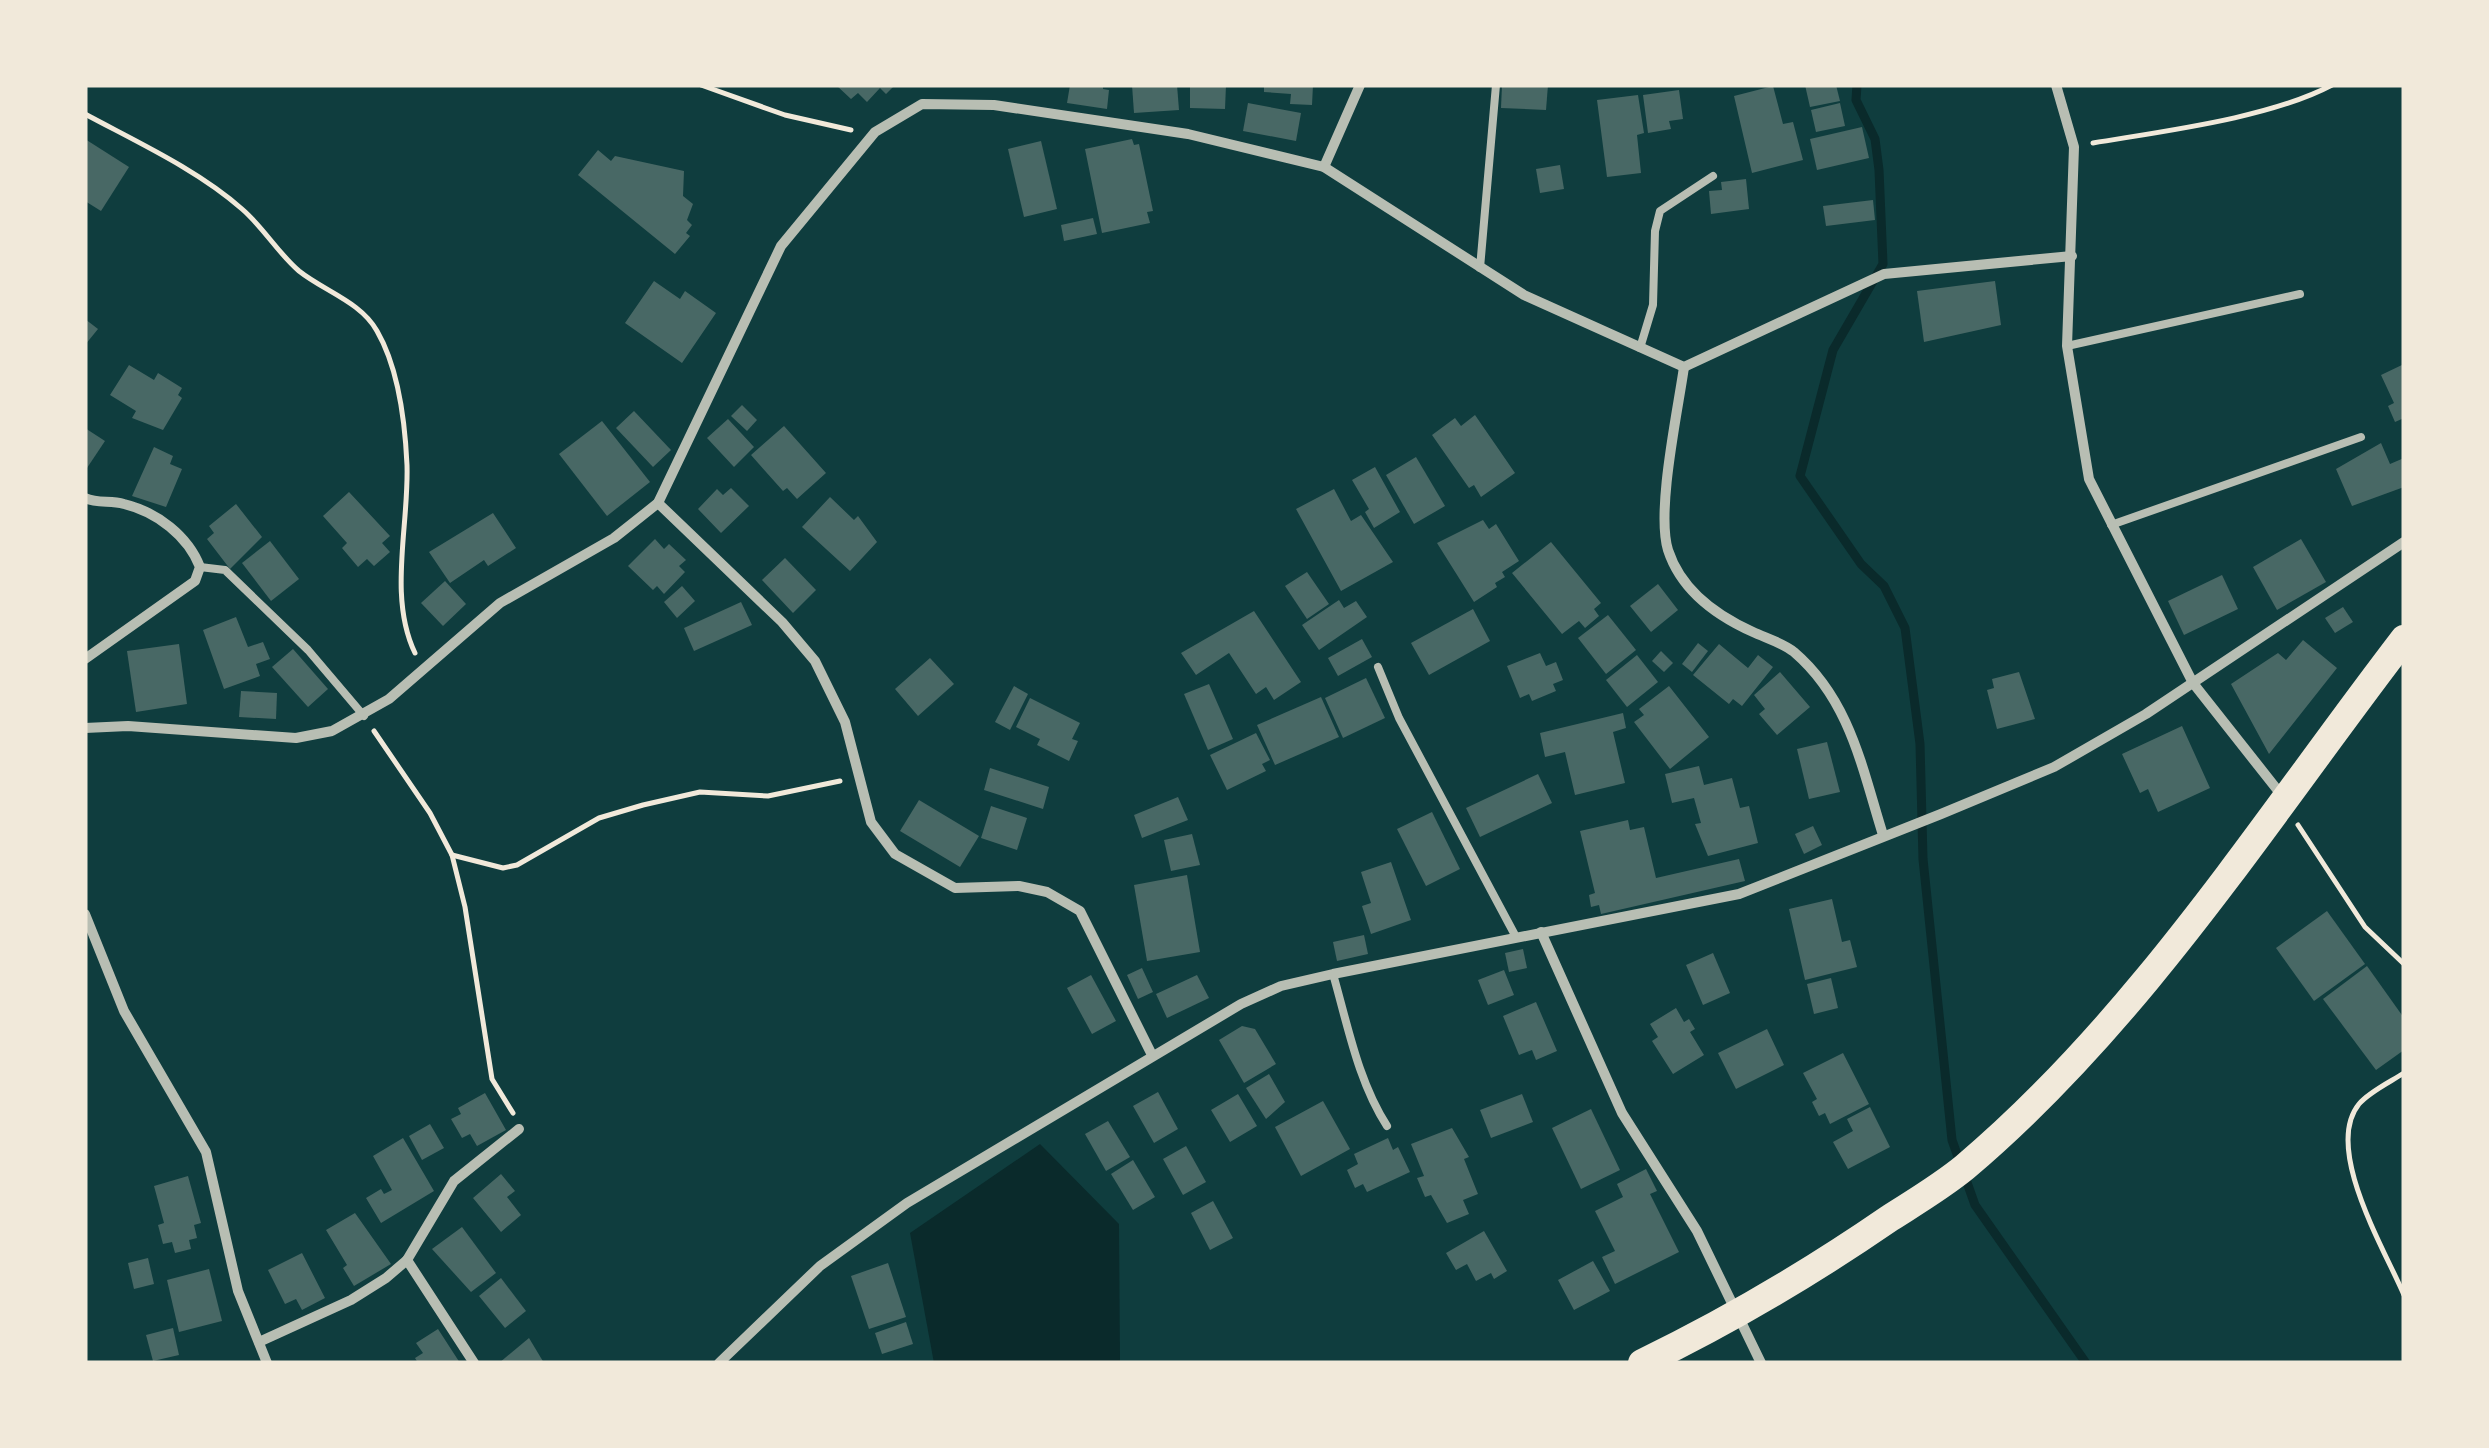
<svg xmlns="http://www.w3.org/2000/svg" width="2489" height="1448" viewBox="0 0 2489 1448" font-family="Lato,sans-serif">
<rect width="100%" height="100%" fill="#0f3d3e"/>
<!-- water -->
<polygon fill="#0a2a2b" points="1040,1144 1119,1224 1120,1363 934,1363 910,1233"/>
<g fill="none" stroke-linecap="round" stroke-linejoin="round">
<!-- stream -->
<polyline stroke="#0a2a2b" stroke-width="9" points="1857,85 1856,100 1875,139 1879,170 1883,264 1833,350 1800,476 1861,564 1884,586 1905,628 1920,744 1923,859 1952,1140 1975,1205 2086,1363"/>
</g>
<!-- building -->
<g fill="#486865">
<polygon points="836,85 895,85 886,94 880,88 867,102 858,93 851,99"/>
<polygon points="1070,85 1103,85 1103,89 1109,90 1107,109 1067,103"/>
<polygon points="1132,85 1177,85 1179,110 1134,113"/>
<polygon points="1190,85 1226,85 1225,109 1190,108"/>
<polygon points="1264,85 1313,85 1312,105 1290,104 1291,94 1264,92"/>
<polygon points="1502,85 1548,85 1546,110 1501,108"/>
<polygon points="1805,85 1836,85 1840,101 1810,107"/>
<polygon points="1773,86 1783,124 1793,122 1803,160 1752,173 1734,96"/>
<polygon points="1679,90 1683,119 1669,121 1671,129 1648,133 1643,95"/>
<polygon points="1638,95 1644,133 1637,135 1641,173 1607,177 1597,100"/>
<polygon points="1248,103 1301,113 1296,141 1243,131"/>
<polygon points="1840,103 1845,126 1816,132 1811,110"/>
<polygon points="1862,127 1869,158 1817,170 1810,139"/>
<polygon points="85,139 129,167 101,211 85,201"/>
<polygon points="1132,139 1134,145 1139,144 1153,211 1147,212 1150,223 1102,233 1085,149"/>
<polygon points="1041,141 1057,209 1024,217 1008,149"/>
<polygon points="598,150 611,161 615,156 684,171 683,196 693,204 687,220 692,225 686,233 690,236 675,254 578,175"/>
<polygon points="1560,165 1564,189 1540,193 1536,169"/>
<polygon points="1746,179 1749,209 1711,214 1709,191 1722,190 1721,182"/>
<polygon points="1873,200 1875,220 1826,226 1823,206"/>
<polygon points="1093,218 1097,234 1064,241 1061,225"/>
<polygon points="654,281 680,299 685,291 716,313 682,363 625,323"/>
<polygon points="1995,281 2001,325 1924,342 1917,291"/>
<polygon points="85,319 98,329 85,345"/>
<polygon points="2404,364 2404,418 2395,422 2388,406 2394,403 2381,375"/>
<polygon points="129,365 154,380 158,373 182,388 178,395 182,398 163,430 132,418 136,411 110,395"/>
<polygon points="742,405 757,420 747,431 731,416"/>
<polygon points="634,411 671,450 653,467 616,428"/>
<polygon points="1475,415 1515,473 1481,497 1474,485 1469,488 1432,435 1455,418 1461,426"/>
<polygon points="728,419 754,447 734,467 707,438"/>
<polygon points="602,421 650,482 607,516 559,454"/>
<polygon points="784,426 826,473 797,499 787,488 783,491 751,455"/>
<polygon points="85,428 105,441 85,471"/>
<polygon points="2381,443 2390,464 2404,458 2404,487 2352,506 2336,469"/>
<polygon points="154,447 173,456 170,464 182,469 166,507 132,496"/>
<polygon points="1416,457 1445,506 1414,524 1386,475"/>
<polygon points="1375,467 1400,512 1374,528 1365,512 1369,509 1352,480"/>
<polygon points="731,488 749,506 721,533 698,509 717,489 723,495"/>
<polygon points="1334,489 1351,521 1361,515 1393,562 1341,591 1296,509"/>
<polygon points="349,492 390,536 382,543 390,552 374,566 367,559 358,567 342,548 347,543 323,516"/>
<polygon points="830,497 854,520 858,516 877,542 850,571 802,527"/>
<polygon points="236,504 262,537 230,569 207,539 214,533 209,526"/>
<polygon points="493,513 516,548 488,566 484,560 450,583 429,552"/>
<polygon points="1483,520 1489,529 1496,524 1519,561 1502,572 1505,577 1495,583 1497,587 1474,602 1437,543"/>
<polygon points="655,539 664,549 669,544 686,560 679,566 685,572 664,594 657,586 653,590 628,566"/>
<polygon points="2301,539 2326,582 2277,610 2253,567"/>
<polygon points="270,541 299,579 271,601 242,563"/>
<polygon points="1551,542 1601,603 1594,609 1599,616 1585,628 1579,621 1562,634 1512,573"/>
<polygon points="785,558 816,590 793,613 762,580"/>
<polygon points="1307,572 1329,604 1307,619 1285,586"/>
<polygon points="2222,575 2238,609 2184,635 2168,601"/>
<polygon points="445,581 466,604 443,626 421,603"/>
<polygon points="1658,584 1678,610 1651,632 1630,606"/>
<polygon points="682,586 695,601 677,618 664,602"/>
<polygon points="1339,600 1344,608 1356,601 1367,617 1319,650 1302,625"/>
<polygon points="741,602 752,625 694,651 684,628"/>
<polygon points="2343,607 2353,622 2335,633 2325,618"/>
<polygon points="1473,609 1490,641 1429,675 1411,643"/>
<polygon points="1254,611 1301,682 1274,700 1266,687 1256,694 1229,653 1196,675 1181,653"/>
<polygon points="1608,615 1636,650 1606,674 1578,638"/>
<polygon points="236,617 248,647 263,642 270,659 256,664 260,676 224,689 203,630"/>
<polygon points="1362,639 1372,657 1338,676 1328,658"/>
<polygon points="2303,640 2337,668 2269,754 2231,684 2278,653 2286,660"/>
<polygon points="1698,643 1708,651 1692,672 1682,664"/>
<polygon points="179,644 187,704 136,712 127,651"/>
<polygon points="1719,644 1748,668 1758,655 1773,667 1742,706 1733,699 1729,704 1693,675"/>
<polygon points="293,649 328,689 308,707 272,667"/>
<polygon points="1661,651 1673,663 1664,672 1652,661"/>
<polygon points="1540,653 1546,666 1556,662 1563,680 1553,684 1556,691 1532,701 1529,694 1520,698 1507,666"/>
<polygon points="1637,655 1658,682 1627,707 1606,680"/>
<polygon points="930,658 954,684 918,716 895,689"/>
<polygon points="1780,672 1810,707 1777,735 1759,714 1765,709 1754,695"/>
<polygon points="2019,672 2035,719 1997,729 1987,690 1994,688 1992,679"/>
<polygon points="1366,678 1385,718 1343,738 1325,698"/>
<polygon points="1209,684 1233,739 1208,750 1184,694"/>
<polygon points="1014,686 1028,694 1010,730 995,722"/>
<polygon points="1669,686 1709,737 1670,769 1634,722 1644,715 1639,709"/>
<polygon points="241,691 277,693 276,719 239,717"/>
<polygon points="1321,697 1339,737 1275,765 1257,725"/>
<polygon points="1030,698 1080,723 1072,739 1078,741 1069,761 1037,745 1040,739 1016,727"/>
<polygon points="1623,713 1626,728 1613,732 1625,783 1575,795 1565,752 1545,757 1540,733"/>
<polygon points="2182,726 2210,788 2158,812 2148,789 2140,793 2122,754"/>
<polygon points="1256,733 1270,760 1262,764 1266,771 1227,790 1210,755"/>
<polygon points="1827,742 1840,792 1809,799 1797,749"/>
<polygon points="1699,766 1704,785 1732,778 1740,808 1749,806 1758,843 1708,856 1695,824 1701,823 1694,798 1672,803 1665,774"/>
<polygon points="990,768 1049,787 1043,809 984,790"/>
<polygon points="1538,774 1552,803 1480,837 1466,808"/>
<polygon points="1178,797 1188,820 1142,838 1134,815"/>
<polygon points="919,800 979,836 960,867 900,831"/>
<polygon points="991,806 1027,818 1017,850 981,838"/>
<polygon points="1432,812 1460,869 1426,886 1397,829"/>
<polygon points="1628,820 1630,830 1644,827 1656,878 1739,859 1745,881 1601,914 1599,905 1591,907 1589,895 1595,893 1580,831"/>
<polygon points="1813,826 1822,845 1804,854 1795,834"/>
<polygon points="1192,834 1200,865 1171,871 1164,840"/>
<polygon points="1391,862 1411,920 1371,934 1362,906 1371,903 1361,872"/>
<polygon points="1187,875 1200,952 1147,961 1134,885"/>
<polygon points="1832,899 1842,942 1850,940 1857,967 1805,980 1789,909"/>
<polygon points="2327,911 2365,964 2314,1001 2276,948"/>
<polygon points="1364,935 1368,954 1337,961 1333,942"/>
<polygon points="1523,949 1527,968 1509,972 1505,953"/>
<polygon points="1713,953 1730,993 1703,1005 1686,965"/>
<polygon points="2367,966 2404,1018 2404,1050 2376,1070 2323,999"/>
<polygon points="1142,968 1153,992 1138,999 1127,975"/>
<polygon points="1504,970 1514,995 1488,1005 1478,980"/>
<polygon points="1091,975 1116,1021 1092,1034 1067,988"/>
<polygon points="1197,975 1209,998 1167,1018 1156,994"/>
<polygon points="1831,978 1838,1008 1814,1014 1807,984"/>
<polygon points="1536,1002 1557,1051 1536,1060 1532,1050 1519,1055 1503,1016"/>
<polygon points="1676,1008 1684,1022 1689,1019 1695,1029 1690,1032 1704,1055 1673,1074 1652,1041 1658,1037 1650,1024"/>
<polygon points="1242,1026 1255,1029 1276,1064 1244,1083 1219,1040"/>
<polygon points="1767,1029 1784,1065 1736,1089 1718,1053"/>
<polygon points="1843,1053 1869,1104 1830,1124 1825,1113 1819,1116 1812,1102 1817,1099 1803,1073"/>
<polygon points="1269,1074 1285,1102 1266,1119 1246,1088"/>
<polygon points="1158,1092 1178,1129 1154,1143 1133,1106"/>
<polygon points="485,1093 506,1130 477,1146 470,1134 462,1138 451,1119 461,1114 458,1108"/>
<polygon points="1238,1094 1257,1126 1230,1142 1211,1110"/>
<polygon points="1522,1094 1533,1122 1491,1138 1480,1110"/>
<polygon points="1323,1101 1350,1149 1301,1176 1275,1127"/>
<polygon points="1870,1107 1890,1147 1848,1169 1833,1142 1853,1131 1847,1119"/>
<polygon points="1591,1109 1620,1170 1581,1189 1552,1128"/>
<polygon points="1108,1121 1130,1157 1106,1171 1085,1134"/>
<polygon points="430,1124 444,1148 422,1160 409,1136"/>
<polygon points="1452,1128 1469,1157 1464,1159 1478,1194 1463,1200 1469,1214 1447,1223 1431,1195 1425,1197 1417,1178 1424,1176 1411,1144"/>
<polygon points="403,1138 434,1191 381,1223 366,1198 381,1189 384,1194 392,1190 373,1156"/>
<polygon points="1388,1138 1393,1150 1398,1147 1410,1172 1367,1192 1363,1184 1355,1188 1347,1170 1358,1164 1354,1154"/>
<polygon points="1186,1146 1206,1182 1183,1195 1163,1159"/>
<polygon points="1133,1160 1155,1197 1133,1210 1111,1174"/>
<polygon points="1646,1169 1657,1191 1650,1194 1679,1252 1615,1284 1602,1257 1615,1251 1595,1211 1623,1197 1617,1184"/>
<polygon points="501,1174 515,1191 507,1197 521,1215 501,1232 473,1198"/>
<polygon points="188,1176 201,1223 194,1225 197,1238 189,1240 191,1249 175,1253 172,1242 163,1244 158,1225 164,1223 154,1186"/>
<polygon points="1213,1201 1233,1238 1210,1250 1191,1213"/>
<polygon points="355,1213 391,1264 354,1286 343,1268 347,1265 326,1230"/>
<polygon points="462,1227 496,1273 471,1292 432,1249"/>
<polygon points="1484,1231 1507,1271 1494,1279 1491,1273 1476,1281 1467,1264 1456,1270 1446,1253"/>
<polygon points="302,1253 325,1298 302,1310 296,1299 285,1304 268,1270"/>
<polygon points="148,1258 154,1284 134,1289 128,1263"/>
<polygon points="1593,1261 1610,1291 1574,1310 1558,1280"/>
<polygon points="888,1263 906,1317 869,1329 851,1276"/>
<polygon points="209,1269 222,1321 179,1332 167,1280"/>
<polygon points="501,1278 526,1311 505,1328 479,1296"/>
<polygon points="906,1322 913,1344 882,1354 875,1333"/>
<polygon points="173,1328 179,1355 153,1361 146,1335"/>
<polygon points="438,1329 460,1363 418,1363 415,1358 423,1353 416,1343"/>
<polygon points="529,1338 544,1363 499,1363"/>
</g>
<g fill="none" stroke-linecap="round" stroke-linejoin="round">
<!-- path -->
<g stroke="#f1e9da" stroke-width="5">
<polyline points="701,85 785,115 851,130"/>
<path d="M85,114C137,142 198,170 242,209C263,227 278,253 299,271C324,291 361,302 377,331C399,369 405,421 407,465C409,526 388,597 415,653"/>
<path d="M2093,143C2164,131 2270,118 2332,85"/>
<polyline points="374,731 430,813 452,855 465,907 492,1079 513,1113"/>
<polyline points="2298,825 2365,927 2404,964"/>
<polyline points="452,855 503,868 517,865 599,818 643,805 700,792 768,796 840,781"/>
<path d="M2404,1073C2390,1082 2369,1092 2359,1104C2323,1148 2385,1250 2404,1295"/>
</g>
<!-- service -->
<g stroke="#b8beb3" stroke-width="8">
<polyline points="1480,268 1496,85"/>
<polyline points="2067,346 2300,294"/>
<polyline points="1640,348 1653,305 1655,231 1660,211 1713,176"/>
<polyline points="2111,525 2361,437"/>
<polyline points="200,567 225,570 308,650 364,716"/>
<polyline points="1378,667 1399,718 1516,937"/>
<path d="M1333,974C1348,1026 1358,1081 1387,1126"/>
</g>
<!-- minor -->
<g stroke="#b8beb3" stroke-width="10">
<polyline points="2056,85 2074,147 2067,346 2089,479 2193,683 2283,797"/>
<polyline points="1324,167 1360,85"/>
<path d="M1684,367C1678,410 1656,511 1668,550C1681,590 1715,615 1753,632C1766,638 1783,643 1794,652C1850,700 1862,768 1883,835"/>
<path d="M85,498C98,504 110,500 124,504C157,512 188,536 200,567L195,581L85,659"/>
<polyline points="658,503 782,622 815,661 845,722 871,822 895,854 955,888 1019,886 1047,892 1080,911 1152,1055"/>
<polyline points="85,728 128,726 296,738 332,731 389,699 500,603 614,538 658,503 781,246 875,132 922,104 994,105 1188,134 1324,167 1524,295 1684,367 1884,274 2072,256"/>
<polyline points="85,914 124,1011 206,1152 238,1291 267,1363"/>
<polyline points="1541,932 1622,1113 1697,1231 1761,1363"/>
<polyline points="407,1260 474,1363"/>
<polyline points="259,1342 351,1300 386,1278 407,1260 454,1181 519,1129"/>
<polyline points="719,1363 820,1266 907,1203 1241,1004 1281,986 1333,974 1739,894 1941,814 2054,767 2146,714 2404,542"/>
</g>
<!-- trunk -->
<path stroke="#f1e9da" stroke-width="28" d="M1642,1363C1729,1321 1810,1273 1890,1218C1915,1202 1942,1186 1965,1167C2140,1019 2265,820 2404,639"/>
</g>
<!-- border -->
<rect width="2489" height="1448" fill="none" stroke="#f1e9da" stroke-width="175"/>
</svg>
